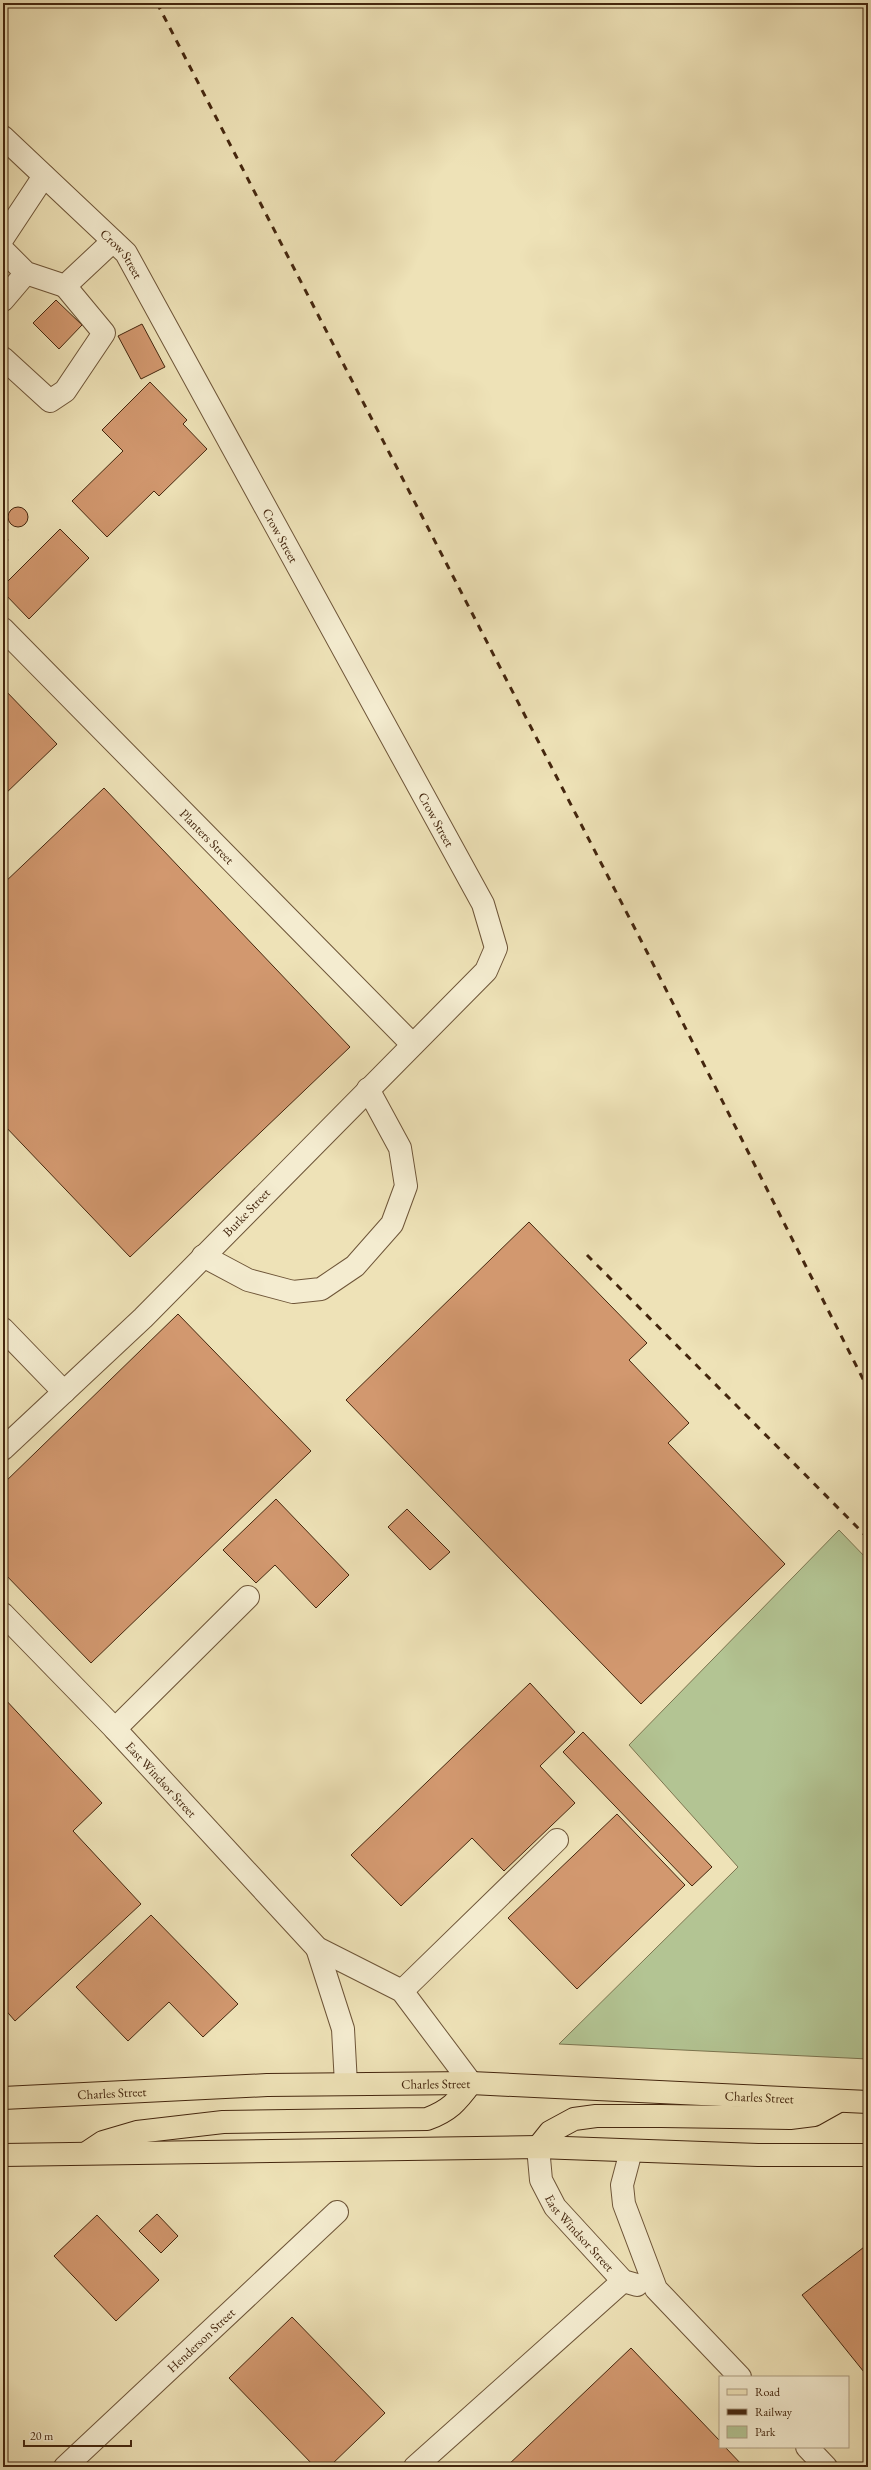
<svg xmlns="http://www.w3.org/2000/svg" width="871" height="2470" viewBox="0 0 871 2470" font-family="'EB Garamond',serif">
<rect width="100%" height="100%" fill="#eee2b7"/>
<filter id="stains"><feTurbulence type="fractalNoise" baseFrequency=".005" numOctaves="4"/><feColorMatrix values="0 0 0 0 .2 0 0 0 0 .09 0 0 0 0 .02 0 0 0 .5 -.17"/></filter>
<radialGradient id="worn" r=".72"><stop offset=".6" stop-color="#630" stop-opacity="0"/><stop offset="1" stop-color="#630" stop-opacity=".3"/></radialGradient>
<!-- green -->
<polygon fill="#b3c493" stroke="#7c7550" points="839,1530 868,1560 868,2059 559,2044 738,1867 629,1745"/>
<!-- building -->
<g fill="#d2986f" stroke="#44260e">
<polygon points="56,300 82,325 59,349 33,323"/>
<polygon points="142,324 165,367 141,379 118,336"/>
<polygon points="150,382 187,420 183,424 207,449 159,496 154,491 107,537 72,501 123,451 102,430"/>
<circle cx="18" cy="517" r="10"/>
<polygon points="60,529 89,558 29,619 3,592 3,586"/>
<polygon points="3,531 8,540 3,548"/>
<polygon points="3,688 57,744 3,796"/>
<polygon points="104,788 350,1047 130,1257 3,1124 3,884"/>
<polygon points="529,1222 647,1343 629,1360 689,1423 668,1443 785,1564 641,1704 346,1400"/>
<polygon points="178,1314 311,1451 91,1663 3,1572 3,1484"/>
<polygon points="276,1499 349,1575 316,1608 275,1565 256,1583 223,1550"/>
<polygon points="407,1509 450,1552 430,1570 388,1527"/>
<polygon points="530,1683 575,1732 540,1766 575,1803 504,1871 472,1838 401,1906 351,1855"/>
<polygon points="3,1697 102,1803 73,1831 141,1904 15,2021 3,2007"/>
<polygon points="583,1732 712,1867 692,1886 563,1752"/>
<polygon points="617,1814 685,1885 577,1989 508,1918"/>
<polygon points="151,1915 238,2004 203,2037 169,2002 128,2041 76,1987"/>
<polygon points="157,2214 178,2236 161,2253 139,2231"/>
<polygon points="97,2215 159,2280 116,2321 54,2256"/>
<polygon points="868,2244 868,2377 802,2295"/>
<polygon points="292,2317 385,2413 329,2467 315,2467 229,2378"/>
<polygon points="631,2348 720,2441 720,2447 725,2447 744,2467 506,2467"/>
</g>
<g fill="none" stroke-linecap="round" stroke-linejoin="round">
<defs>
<g id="minor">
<path id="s1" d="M3,137L126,253L483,904L496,948L486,971L143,1318L3,1449"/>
<polyline points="3,238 44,176"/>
<polyline points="3,250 26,273 65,286 113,241"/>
<polyline points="3,300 26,273"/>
<polyline points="3,358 50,401 65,391 104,333 65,286"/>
<path id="s2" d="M3,629L412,1044"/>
<polyline points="203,1256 248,1280 293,1292 321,1289 355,1266 392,1224 406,1186 400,1148 368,1089"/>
<polyline points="3,1329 64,1392"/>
<path id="s3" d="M3,1614L115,1729L317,1948L402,1991L471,2083"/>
<polyline points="115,1729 248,1597"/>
<polyline points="317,1948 343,2029 346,2084"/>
<polyline points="402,1991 557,1840"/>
<path id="s4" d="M538,2147L541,2180L555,2207L623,2281L637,2285"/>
<polyline points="631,2151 622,2185 624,2204 656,2289 740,2377"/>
<polyline points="807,2447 826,2467"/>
<path id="s5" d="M65,2467L337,2212"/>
<polyline points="415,2467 623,2281"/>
</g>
<g id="major">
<path id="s6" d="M3,2098L267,2085L471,2083L868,2102"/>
<polyline points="538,2147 550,2132 574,2119 596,2116 661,2116 790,2118 814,2115 839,2101"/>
<path d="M88,2152L103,2142L137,2132L223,2122L427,2119C449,2111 457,2102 471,2083"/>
<polyline points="3,2155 538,2147 758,2155 868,2155"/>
</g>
</defs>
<!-- minor casing -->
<use href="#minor" stroke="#6e5538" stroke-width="24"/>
<!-- major casing -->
<use href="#major" stroke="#44260e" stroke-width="24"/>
<!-- minor -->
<use href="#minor" stroke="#f4ecd0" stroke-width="22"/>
<!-- major -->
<use href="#major" stroke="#eee2b7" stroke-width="22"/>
<!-- rail -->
<g stroke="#44260e" stroke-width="3" stroke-dasharray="7 7" stroke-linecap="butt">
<polyline points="157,3 647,952 868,1389"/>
<polyline points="587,1255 868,1538"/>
</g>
</g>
<g text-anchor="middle" stroke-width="3" stroke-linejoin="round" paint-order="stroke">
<!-- street labels -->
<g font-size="13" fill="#44260e" stroke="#f4ecd0">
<text dy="5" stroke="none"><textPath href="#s1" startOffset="167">Crow Street</textPath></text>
<text dy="5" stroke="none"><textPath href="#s1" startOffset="491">Crow Street</textPath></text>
<text dy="5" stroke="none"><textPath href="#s1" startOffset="815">Crow Street</textPath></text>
<text dy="5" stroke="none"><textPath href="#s2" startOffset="291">Planters Street</textPath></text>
<text transform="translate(246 1212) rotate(-46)" y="5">Burke Street</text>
<text dy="5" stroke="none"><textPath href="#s3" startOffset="229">East Windsor Street</textPath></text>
<text dy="5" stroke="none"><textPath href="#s6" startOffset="433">Charles Street</textPath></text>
<text dy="5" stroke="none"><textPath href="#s6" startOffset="109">Charles Street</textPath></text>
<text dy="5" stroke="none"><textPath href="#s6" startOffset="757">Charles Street</textPath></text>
<text dy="5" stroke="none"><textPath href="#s4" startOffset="99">East Windsor Street</textPath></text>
<text dy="5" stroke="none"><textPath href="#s5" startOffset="186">Henderson Street</textPath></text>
</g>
</g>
<!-- margin -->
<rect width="871" height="2470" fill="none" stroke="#eee2b7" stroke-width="16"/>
<rect x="4" y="4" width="863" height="2462" fill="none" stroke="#44260e" stroke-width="2"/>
<rect x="8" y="8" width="855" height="2454" fill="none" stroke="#44260e"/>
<!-- legend -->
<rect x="719" y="2376" width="130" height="72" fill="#f4ecd0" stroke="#ae9d82"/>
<rect x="727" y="2389" width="20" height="6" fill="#eee2b7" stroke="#ae9d82"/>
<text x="755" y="2396" font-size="12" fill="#44260e">Road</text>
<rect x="727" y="2409" width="20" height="6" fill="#44260e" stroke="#ae9d82"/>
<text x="755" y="2416" font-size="12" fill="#44260e">Railway</text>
<rect x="727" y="2426" width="20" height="12" fill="#b3c493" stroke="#ae9d82"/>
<text x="755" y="2436" font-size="12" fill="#44260e">Park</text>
<!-- scale -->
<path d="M24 2440v6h107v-6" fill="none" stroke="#44260e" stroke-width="2"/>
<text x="30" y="2440" font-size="12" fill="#44260e" stroke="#f4ecd0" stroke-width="3" paint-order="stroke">20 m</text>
<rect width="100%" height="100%" filter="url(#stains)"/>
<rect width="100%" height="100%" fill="url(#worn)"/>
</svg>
